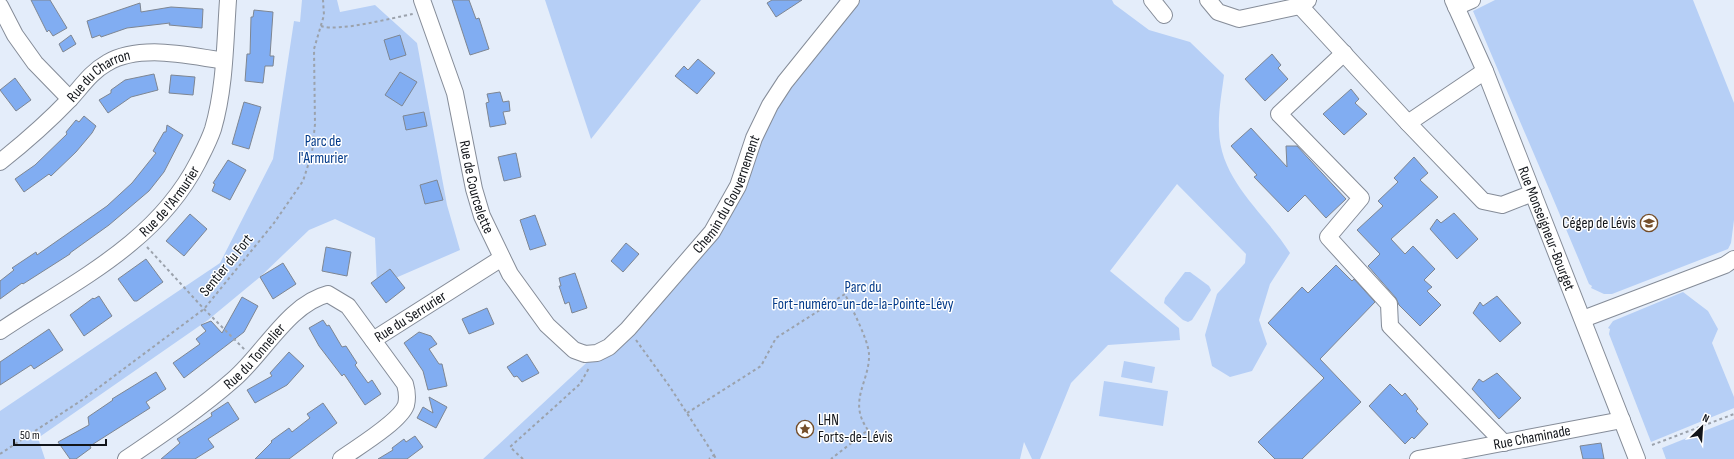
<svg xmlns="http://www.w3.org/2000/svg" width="1734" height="459" viewBox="0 0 1734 459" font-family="'Sofia Sans Condensed',sans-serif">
<rect width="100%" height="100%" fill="#e4edfa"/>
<!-- green -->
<g fill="#b6cff6">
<polygon points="302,0 337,0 340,12 375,5 417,43 447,205 460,250 377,286 375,238 335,219 309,230 260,277 208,320 38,438 45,459 0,459 0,411 220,263 273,159 294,21 300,22"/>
<polygon points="545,0 701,0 591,139"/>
<path d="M839,0H1112L1114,4L1149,30L1190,42L1224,75C1222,92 1218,112 1219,130C1220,181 1265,213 1290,253L1270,284L1259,320L1267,344L1252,371L1230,377L1212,366L1205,335L1217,294L1245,263L1246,254L1177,184L1110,271L1179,328L1180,340L1108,345L1071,383L1040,459H1032L1024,442L1020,459H483L597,353L712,232L807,50Z"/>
<path d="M1495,0H1693L1734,103V220L1731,243L1728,249L1612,294H1604L1591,288L1592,286L1589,284C1551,192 1511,102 1473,11Z"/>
<polygon points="1185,272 1190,272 1209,286 1211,290 1192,320 1188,322 1183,320 1164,303 1165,298"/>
<polygon points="1683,292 1708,311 1718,329 1712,343 1734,397 1734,408 1651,442 1609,334 1610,329 1608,328 1613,321"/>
<polygon points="1124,361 1155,367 1152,383 1121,377"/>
<polygon points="1104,381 1168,391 1163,426 1099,416"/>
<polygon points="1734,419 1734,459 1666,459 1662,448"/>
</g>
<!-- building -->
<g fill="#81adf2" stroke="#7e8692">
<polygon points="31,0 50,0 67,28 53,36 49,30 47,32"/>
<polygon points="452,0 469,0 476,19 479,18 489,49 470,55"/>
<polygon points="772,0 802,0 776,17 767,3"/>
<polygon points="140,3 141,12 171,7 203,9 202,28 169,25 170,23 127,28 101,37 100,35 92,38 87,21"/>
<polygon points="254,10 273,12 270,56 274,56 273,66 265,66 263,83 245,81 247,54 250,54 251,17 253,17"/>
<polygon points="71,35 76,44 63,52 59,44"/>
<polygon points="400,35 406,55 390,60 384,40"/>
<polygon points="1272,54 1281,65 1278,68 1288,79 1265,101 1245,79"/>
<polygon points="698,59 715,73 697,94 675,76 684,66 688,70"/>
<polygon points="400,72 417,82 402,106 385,95"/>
<polygon points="154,74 158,90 131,97 108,113 99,100 111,93 111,90 125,80"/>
<polygon points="171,75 195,77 193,95 169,93"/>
<polygon points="15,78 31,100 16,111 0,90"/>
<polygon points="1351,89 1359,99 1355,103 1367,114 1344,135 1323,114"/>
<polygon points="500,92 503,102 509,101 510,111 503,112 506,124 490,127 486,103 489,102 487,94"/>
<polygon points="244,102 261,107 249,149 232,144"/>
<polygon points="424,112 427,126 406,130 403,116"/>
<polygon points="84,116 96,126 92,133 76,152 51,176 49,174 24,192 15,179 35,165 67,134 66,132 76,120 79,122"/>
<polygon points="167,125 183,135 164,172 149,191 109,225 70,253 70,254 23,284 22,283 0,299 0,281 14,270 12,268 36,252 37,255 107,206 132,183 156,153 153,151 164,132 166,132"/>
<polygon points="1251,128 1287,167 1286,146 1297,146 1346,199 1326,218 1305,195 1288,212 1254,177 1257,175 1231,146"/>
<polygon points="516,153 521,177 504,181 498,157"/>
<polygon points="1414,157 1428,173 1420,180 1438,197 1391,239 1405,254 1413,246 1435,269 1424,280 1432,287 1427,291 1441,305 1420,326 1399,305 1396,298 1368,266 1380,254 1357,230 1383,206 1378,201 1398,182 1394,178"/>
<polygon points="228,160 246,170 230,200 212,191 215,184 213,183"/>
<polygon points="437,180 443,200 425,204 420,185"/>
<polygon points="1454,213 1478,239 1457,259 1430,229 1437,219 1441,223"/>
<polygon points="190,214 207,229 184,256 166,241"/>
<polygon points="535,215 546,245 530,250 520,220"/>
<polygon points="626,243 639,254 623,272 611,261"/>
<polygon points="326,247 351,252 347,276 322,271"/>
<polygon points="146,259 163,282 137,301 134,301 118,279"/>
<polygon points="283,263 296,284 273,299 260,277"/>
<polygon points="1336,265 1352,281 1354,279 1375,302 1320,359 1361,402 1302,459 1275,459 1258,442 1324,378 1268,323 1302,287 1308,293"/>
<polygon points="390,269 405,288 386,303 371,283"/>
<polygon points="575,273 587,308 572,313 569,302 565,304 559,286 561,286 559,278"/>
<polygon points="99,296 112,316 84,336 70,315 93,298 94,299"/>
<polygon points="1497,296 1521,323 1500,342 1473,313 1480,302 1483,306"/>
<polygon points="242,297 258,306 244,332 184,378 173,363 200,344 196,339 206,331 201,325 211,321 222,333"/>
<polygon points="487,308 494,324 469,334 462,319"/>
<polygon points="323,320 327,326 329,325 342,347 346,346 357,363 355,365 368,383 372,380 381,394 365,405 344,374 342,376 319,346 309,328"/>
<polygon points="49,329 63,350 34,369 31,365 0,385 0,362"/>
<polygon points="419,332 431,336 437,344 429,349 439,364 442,364 447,386 428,390 423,371 404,343"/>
<polygon points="289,352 304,366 287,385 255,403 247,390 272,376 270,373"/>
<polygon points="527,354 539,373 522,382 517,376 514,377 507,367"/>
<polygon points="156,372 166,389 146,402 150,408 90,446 91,448 76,459 70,459 58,442 89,425 88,417 113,400 112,399"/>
<polygon points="1497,373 1521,398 1499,419 1472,389 1479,379 1483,382"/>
<polygon points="1390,384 1402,396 1405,393 1418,409 1416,411 1428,424 1414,439 1412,437 1405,444 1369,406"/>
<polygon points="429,397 447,407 436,428 417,418 423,407 433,413"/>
<polygon points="228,402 239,419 208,439 214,447 195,459 161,459 180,443 177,439 212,416 211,413"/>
<polygon points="323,403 337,423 289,459 255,459 272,442 271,441 289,428 292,432 310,418 307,414"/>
<polygon points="415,436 423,447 407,459 378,459 393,450 392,448 404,439 406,442"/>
<polygon points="1601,443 1604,459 1583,459 1580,446"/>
</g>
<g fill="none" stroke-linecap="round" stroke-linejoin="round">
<defs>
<g id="minor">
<path id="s1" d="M422,0L455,93L474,189L482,216L510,274L547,325L574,350L585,354L597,353L609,347L628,329L712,232L738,186L754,138L770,105L785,82L851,0"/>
<polyline points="1152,0 1164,15"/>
<polyline points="1208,0 1218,12 1239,19 1300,6 1308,0"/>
<path id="s2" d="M1453,0L1485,71L1637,459"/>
<polyline points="0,6 15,35 35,63 70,99"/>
<polyline points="1300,6 1408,123 1483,201 1502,205 1533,193"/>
<polyline points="1456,7 1472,0"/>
<polyline points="1344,53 1279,114 1361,198 1328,237 1389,304 1390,326 1504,443"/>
<polyline points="1408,123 1485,71"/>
<path id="s3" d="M0,162C24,143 49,121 70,99C82,86 91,72 107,63C139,44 189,55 224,61"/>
<polyline points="1583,319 1725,265 1734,259"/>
<path id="s4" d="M0,331C73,282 156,244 198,162C203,152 209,141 213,129C225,88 225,43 228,0"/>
<path id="s5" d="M373,340L502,258"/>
<path id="s6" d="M126,459C163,434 201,408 234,379C264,353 289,304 328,294L348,306L405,384C407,391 408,397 406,405C400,422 356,448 341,459"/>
<path id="s7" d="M1418,459L1622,420"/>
</g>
</defs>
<!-- minor casing -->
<use href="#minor" stroke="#858c98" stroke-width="18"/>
<!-- path -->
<g stroke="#9ba2ac" stroke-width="2" stroke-dasharray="3 3" stroke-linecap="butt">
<path d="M321,26C340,32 391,18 413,14"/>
<polyline points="147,247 204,309 245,350"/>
<polyline points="636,340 670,387 714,455 709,459"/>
<path d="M687,413L761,366L776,338L845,294C852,309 868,339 869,354C870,382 847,401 868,430L831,459"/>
<polyline points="1652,445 1734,414"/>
<polyline points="0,454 82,400 204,309 274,223 303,181 312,153 315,124 314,49 324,15 323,0"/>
<polyline points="714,455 716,459"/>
<polyline points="523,459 510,447 580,384 589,368"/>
</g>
<!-- minor -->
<use href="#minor" stroke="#fff" stroke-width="16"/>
</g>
<!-- icons -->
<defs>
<symbol id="university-ring" viewBox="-11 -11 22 22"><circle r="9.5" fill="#fff" stroke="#744e2a" stroke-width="1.5"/><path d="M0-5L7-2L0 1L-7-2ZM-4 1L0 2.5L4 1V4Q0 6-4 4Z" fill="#744e2a"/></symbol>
<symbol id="sight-ring" viewBox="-11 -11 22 22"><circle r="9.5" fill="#fff" stroke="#744e2a" stroke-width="1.5"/><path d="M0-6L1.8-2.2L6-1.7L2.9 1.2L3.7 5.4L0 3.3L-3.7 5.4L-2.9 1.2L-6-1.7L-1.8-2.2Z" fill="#744e2a"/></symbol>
</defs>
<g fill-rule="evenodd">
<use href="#university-ring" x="1639" y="213" width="20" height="20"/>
<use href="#sight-ring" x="795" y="419" width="20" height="20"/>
</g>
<g text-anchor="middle" stroke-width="3" stroke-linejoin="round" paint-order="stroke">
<!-- street labels -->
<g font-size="15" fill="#12151a" stroke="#fff">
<text dy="5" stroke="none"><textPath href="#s3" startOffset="132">Rue du Charron</textPath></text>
<text dy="5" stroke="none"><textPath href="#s1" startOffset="195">Rue de Courcelette</textPath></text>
<text dy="5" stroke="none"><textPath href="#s1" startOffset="621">Chemin du Gouvernement</textPath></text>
<text dy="5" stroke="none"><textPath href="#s4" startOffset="215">Rue de l'Armurier</textPath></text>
<text dy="5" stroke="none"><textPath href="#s2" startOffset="247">Rue Monseigneur-Bourget</textPath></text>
<text transform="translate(226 265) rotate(-51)" y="5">Sentier du Fort</text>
<text dy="5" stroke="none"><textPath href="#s5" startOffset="44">Rue du Serrurier</textPath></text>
<text dy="5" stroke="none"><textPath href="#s6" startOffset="165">Rue du Tonnelier</textPath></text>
<text dy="5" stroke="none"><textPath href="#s7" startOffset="116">Rue Chaminade</textPath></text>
</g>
<!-- park labels -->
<g font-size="15" fill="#033a89" stroke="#fff">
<text x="323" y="146">Parc de<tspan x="323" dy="17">l'Armurier</tspan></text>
<text x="863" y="292">Parc du<tspan x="863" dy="17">Fort-numéro-un-de-la-Pointe-Lévy</tspan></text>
</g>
<!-- poi labels -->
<g font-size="15" fill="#12151a" stroke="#fff" text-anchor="end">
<text x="1636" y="228">Cégep de Lévis</text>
<text x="818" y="425" text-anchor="start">LHN<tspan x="818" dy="17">Forts-de-Lévis</tspan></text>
</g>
</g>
<!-- north arrow -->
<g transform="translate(1702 427) rotate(25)" stroke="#ffffff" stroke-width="3" paint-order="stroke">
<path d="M0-3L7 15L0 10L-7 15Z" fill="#12151a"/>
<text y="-6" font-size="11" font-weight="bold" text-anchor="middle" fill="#12151a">N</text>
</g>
<!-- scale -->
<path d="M14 439v6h92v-6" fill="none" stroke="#12151a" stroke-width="2"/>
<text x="20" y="439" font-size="12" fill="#12151a" stroke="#ffffff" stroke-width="3" paint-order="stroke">50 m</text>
</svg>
